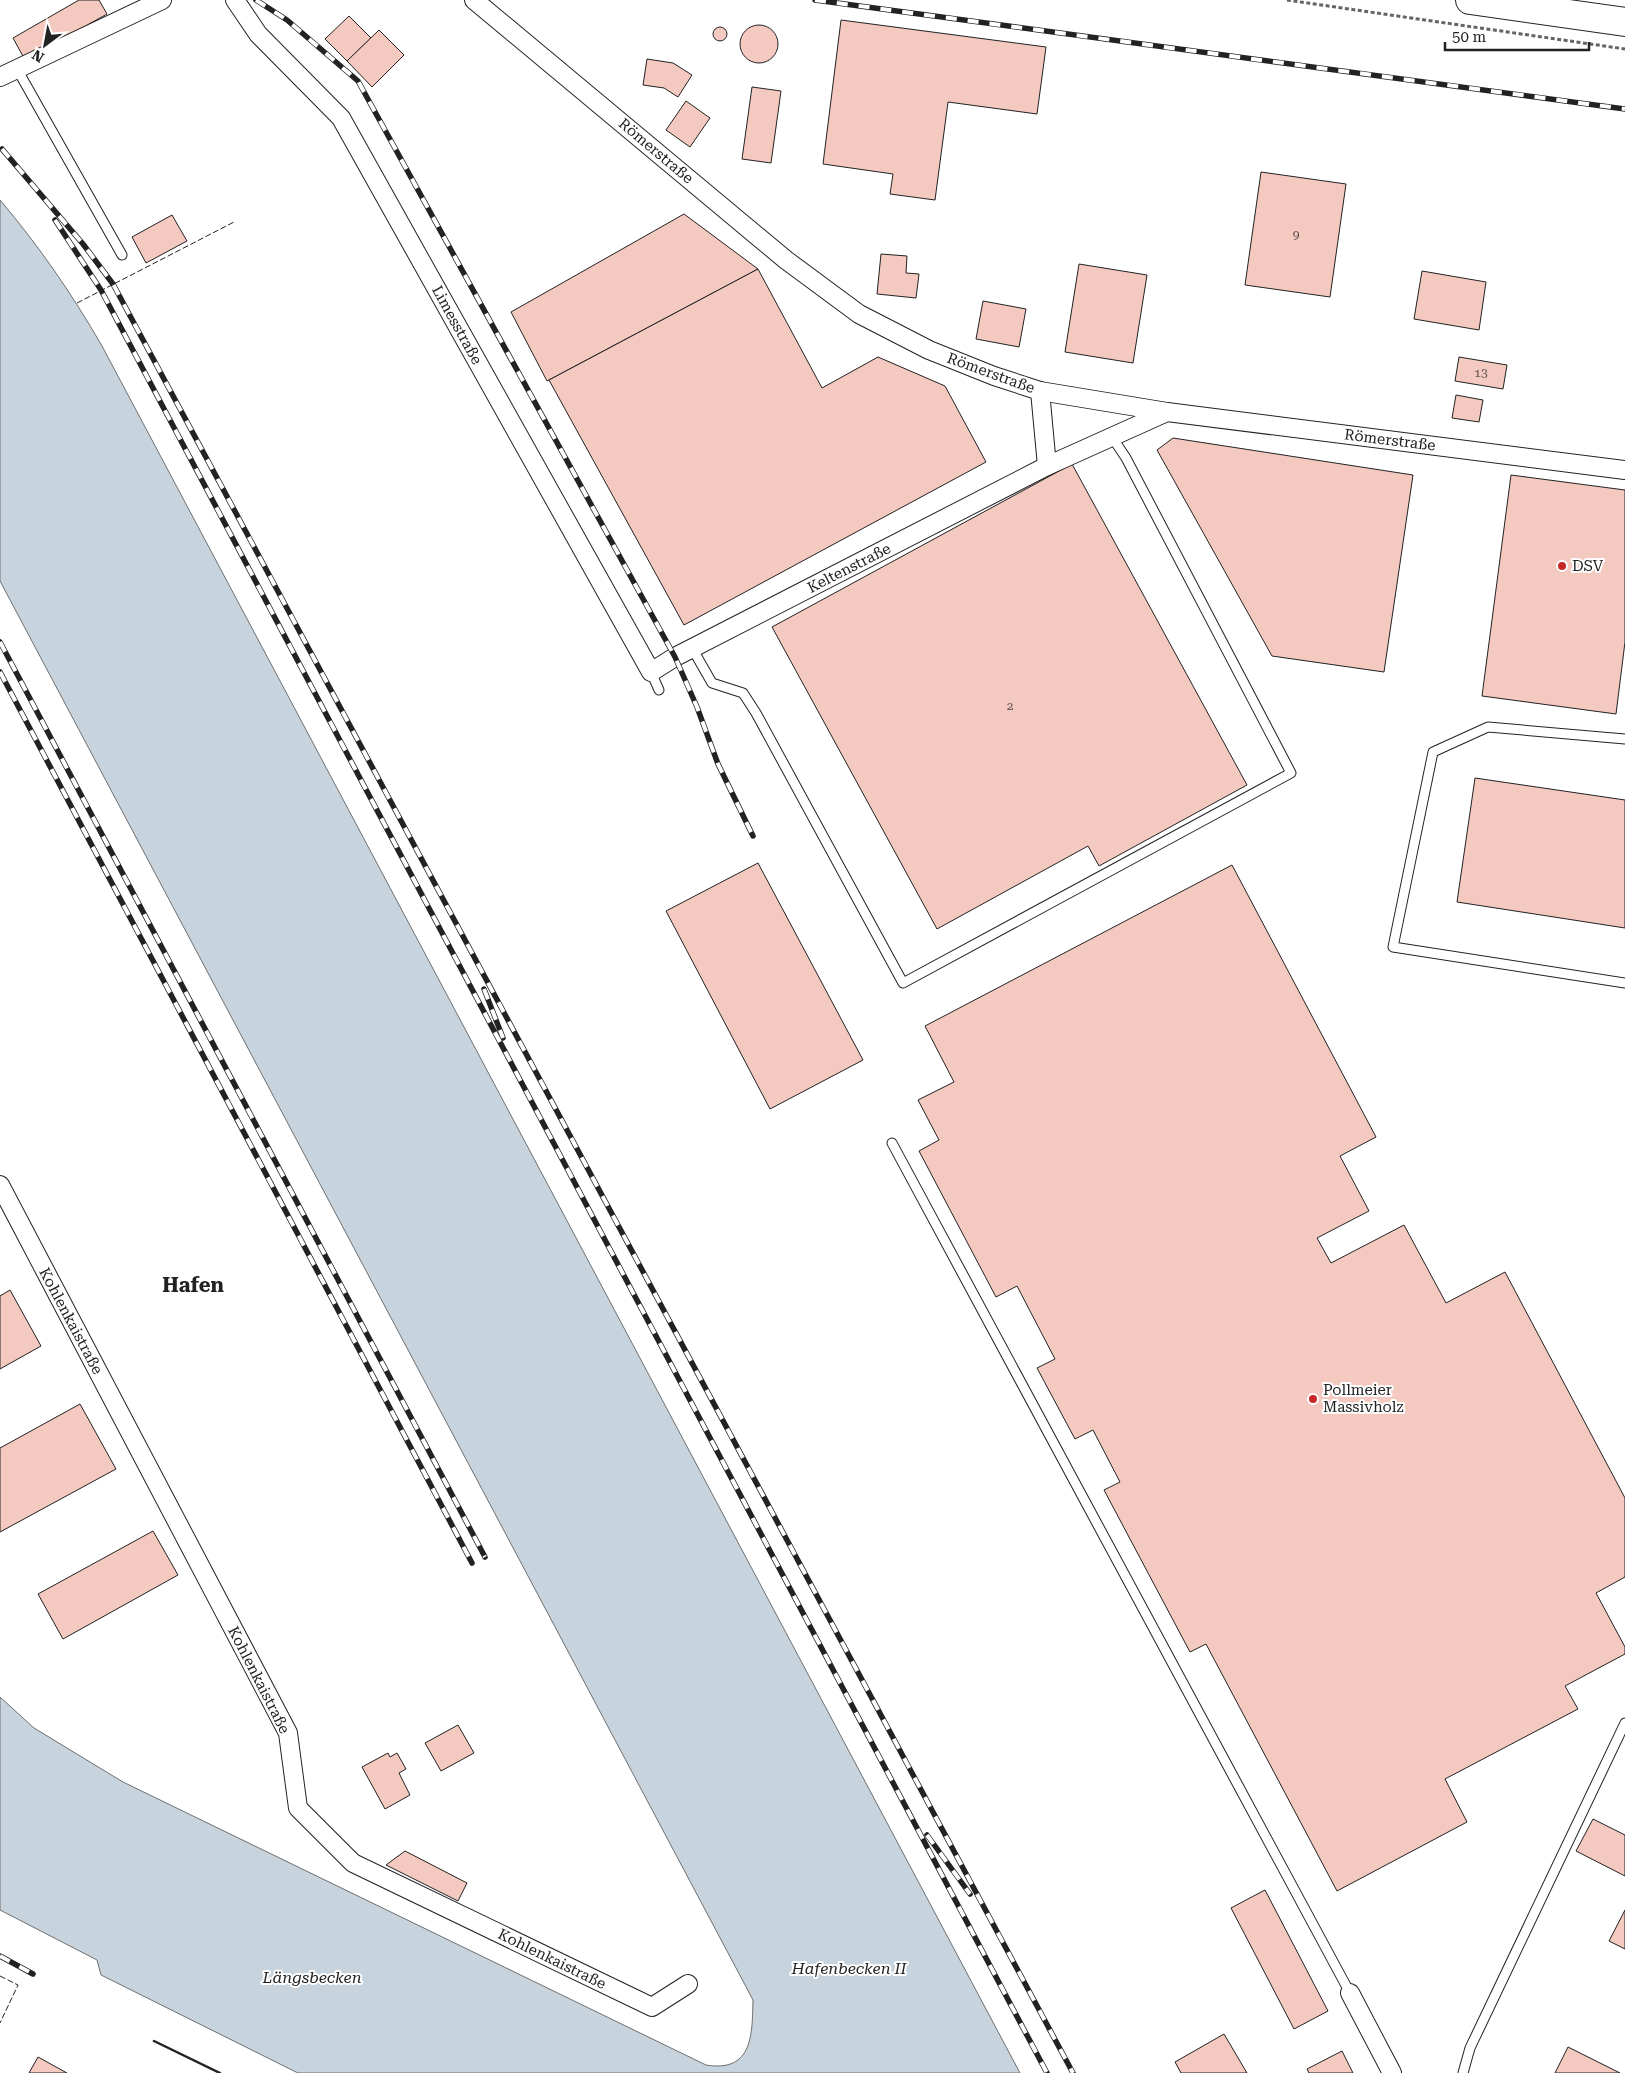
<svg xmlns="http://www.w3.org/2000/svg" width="1625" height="2073" viewBox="0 0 1625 2073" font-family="'Roboto Serif',serif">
<rect width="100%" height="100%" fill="#fff"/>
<!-- water -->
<path fill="#c7d3dd" stroke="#6f6f6f" d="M0,200C39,246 72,294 102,346L1020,2073H298L101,1975L97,1960L0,1910V1697L34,1728L123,1782L706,2065C754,2073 752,2032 753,2000L0,581Z"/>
<!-- building -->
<g fill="#f3c9c0" stroke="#222">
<polygon points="79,0 99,0 107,14 25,60 13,38"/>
<polygon points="349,16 371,38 347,61 325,39"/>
<polygon points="841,20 1046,47 1037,114 948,102 935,200 890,194 893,174 823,164"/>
<circle cx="759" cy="44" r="19"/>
<circle cx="720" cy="34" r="7"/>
<polygon points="379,30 404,55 372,87 347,61"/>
<polygon points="647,59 673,63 692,75 678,97 664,88 643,85"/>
<polygon points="752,87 781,91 771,163 742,159"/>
<polygon points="686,101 710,118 690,147 666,130"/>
<polygon points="1261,172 1346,184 1330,297 1245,285"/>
<polygon points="684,214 758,269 547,381 511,312"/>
<polygon points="172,215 187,241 146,263 132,237"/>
<polygon points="881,254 907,256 906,273 919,274 916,298 877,294"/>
<polygon points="1079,264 1147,275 1133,363 1065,352"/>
<polygon points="758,269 822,388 878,357 945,386 986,462 684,625 549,380"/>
<polygon points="1422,271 1486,282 1479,330 1414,319"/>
<polygon points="983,301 1026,309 1019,347 976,339"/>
<polygon points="1459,357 1507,365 1503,389 1455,381"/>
<polygon points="1456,395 1483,400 1479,422 1452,418"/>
<polygon points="1173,438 1413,475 1384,672 1272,656 1157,450"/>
<polygon points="1072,464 1247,785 1099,866 1088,846 937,929 772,627"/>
<polygon points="1511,475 1625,490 1625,642 1616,714 1482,696"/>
<polygon points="1475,778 1625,800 1625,928 1457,902"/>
<polygon points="758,863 863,1060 770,1109 666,911"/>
<polygon points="1232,865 1376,1137 1340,1156 1369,1211 1317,1238 1331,1263 1404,1225 1446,1303 1505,1272 1625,1498 1625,1577 1596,1593 1625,1647 1625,1654 1565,1686 1578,1709 1445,1779 1467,1822 1337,1891 1206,1644 1190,1652 1104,1490 1120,1482 1093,1430 1075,1439 1037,1368 1055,1359 1017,1286 996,1297 919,1151 939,1140 918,1100 954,1082 925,1026"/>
<polygon points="10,1290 41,1346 0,1369 0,1296"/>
<polygon points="80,1404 116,1469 0,1532 0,1448"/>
<polygon points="153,1531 178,1575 63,1639 38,1594"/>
<polygon points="458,1725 474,1753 441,1771 425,1743"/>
<polygon points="388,1753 390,1757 397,1753 406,1769 399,1773 410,1795 385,1809 362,1767"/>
<polygon points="1593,1819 1625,1835 1625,1876 1576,1851"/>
<polygon points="405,1851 467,1883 458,1901 386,1865"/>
<polygon points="1265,1890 1328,2011 1294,2029 1231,1908"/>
<polygon points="1625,1910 1625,1949 1609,1941"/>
<polygon points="1224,2034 1247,2073 1181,2073 1175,2062"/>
<polygon points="1568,2047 1620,2073 1555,2073"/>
<polygon points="1342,2051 1353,2073 1309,2073 1307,2069"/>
<polygon points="38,2057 67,2073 29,2073"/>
</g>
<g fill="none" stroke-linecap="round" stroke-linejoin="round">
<defs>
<g id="service">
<polyline points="17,69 122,255"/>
<polyline points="692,648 712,683 743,693 756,713 903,983 1291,773 1126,458 1112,437"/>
<polyline points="651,672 659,690"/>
<polyline points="1625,739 1488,727 1433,752 1393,947 1625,983"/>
<polyline points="892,1143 1350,1993"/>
<polyline points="1463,2073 1470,2048 1625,1723"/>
</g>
<g id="minor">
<polyline points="235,0 258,34 341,118 651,672 675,657 1047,466 1167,412"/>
<polyline points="474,0 786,260 859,314 929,350 994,376 1040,391 1167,412 1625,470"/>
<polyline points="0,77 162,0"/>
<polyline points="1040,391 1047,466"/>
<polyline points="0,1185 288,1733 298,1808 353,1863 652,2007 688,1984"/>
<polyline points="1350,1993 1392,2073"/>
</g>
<polyline id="primary" points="1470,0 1625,22"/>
</defs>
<!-- service casing -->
<use href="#service" stroke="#222" stroke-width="11"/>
<!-- minor casing -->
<use href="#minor" stroke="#222" stroke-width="20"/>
<!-- primary casing -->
<use href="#primary" stroke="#222" stroke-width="30"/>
<!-- path -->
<polyline stroke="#646464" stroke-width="3" stroke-dasharray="4 2.5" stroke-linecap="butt" points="1287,0 1625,49"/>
<!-- service -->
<use href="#service" stroke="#fff" stroke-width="9"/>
<!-- minor -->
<use href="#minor" stroke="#fff" stroke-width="18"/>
<!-- primary -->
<use href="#primary" stroke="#fff" stroke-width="28"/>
<defs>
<g id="rail">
<polyline points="256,0 287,20 358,81 675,657 697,707 718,764 753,836"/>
<polyline points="815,0 1625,109"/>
<polyline points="2,149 83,244 113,284 1073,2073"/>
<polyline points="55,220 101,290 1047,2073"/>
<polyline points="0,642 485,1557"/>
<polyline points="0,672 472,1563"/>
<polyline points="484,989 503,1038"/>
<polyline points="927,1835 970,1894"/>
<polyline points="0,1956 33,1974"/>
</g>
</defs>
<!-- rail casing -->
<use href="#rail" stroke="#222" stroke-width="5.5"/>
<!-- rail -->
<use href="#rail" stroke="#fff" stroke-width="4" stroke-dasharray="11" stroke-linecap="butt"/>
<!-- fence -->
<g stroke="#222" stroke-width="1" stroke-dasharray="6 2.5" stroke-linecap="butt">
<polyline points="77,303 234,222"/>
<polyline points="0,1976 18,1985 0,2023"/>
</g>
<!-- wall -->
<polyline stroke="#222" stroke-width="2.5" points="154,2041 220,2073"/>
</g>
<!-- markers -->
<g fill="#c62828" stroke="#fff" stroke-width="2">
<circle cx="1562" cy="566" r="5"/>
<circle cx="1313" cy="1399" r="5"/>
</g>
<g text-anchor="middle" stroke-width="4" stroke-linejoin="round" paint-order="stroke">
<!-- number labels -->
<g font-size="12" fill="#564c4a">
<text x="1296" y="239">9</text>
<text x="1481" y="377">13</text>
<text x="1010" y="710">2</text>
</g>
<!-- street labels -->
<g font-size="15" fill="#222" stroke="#fff">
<text transform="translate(656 151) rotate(40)" y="5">Römerstraße</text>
<text transform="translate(457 325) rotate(61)" y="5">Limesstraße</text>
<text transform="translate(991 373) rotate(20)" y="5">Römerstraße</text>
<text transform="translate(1390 440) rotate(7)" y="5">Römerstraße</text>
<text transform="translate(849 568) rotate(-27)" y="5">Keltenstraße</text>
<text transform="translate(71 1321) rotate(62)" y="5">Kohlenkaistraße</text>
<text transform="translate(259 1680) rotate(63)" y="5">Kohlenkaistraße</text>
<text transform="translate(552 1959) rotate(26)" y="5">Kohlenkaistraße</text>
</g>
<!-- poi labels -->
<g font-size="15" fill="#222" stroke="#fff" text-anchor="start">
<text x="1572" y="571">DSV</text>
<text x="1323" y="1395">Pollmeier<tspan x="1323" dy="17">Massivholz</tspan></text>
</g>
<!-- water labels -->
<g font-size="16" font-style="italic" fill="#222" stroke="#fff">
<text x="849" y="1974">Hafenbecken II</text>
<text x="312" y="1983">Längsbecken</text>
</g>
<!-- district labels -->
<g font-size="20" font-weight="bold" fill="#222" stroke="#fff">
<text x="193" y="1292">Hafen</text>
</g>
</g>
<!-- north arrow -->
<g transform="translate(45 45) rotate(212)" stroke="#ffffff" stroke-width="4" paint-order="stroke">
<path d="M0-4L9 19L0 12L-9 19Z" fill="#222222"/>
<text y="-8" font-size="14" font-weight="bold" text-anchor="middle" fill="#222222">N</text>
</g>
<!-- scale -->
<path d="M1445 42v8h144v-8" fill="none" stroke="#222222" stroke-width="2.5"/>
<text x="1452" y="42" font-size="15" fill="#222222" stroke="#ffffff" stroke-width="4" paint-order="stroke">50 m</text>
</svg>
